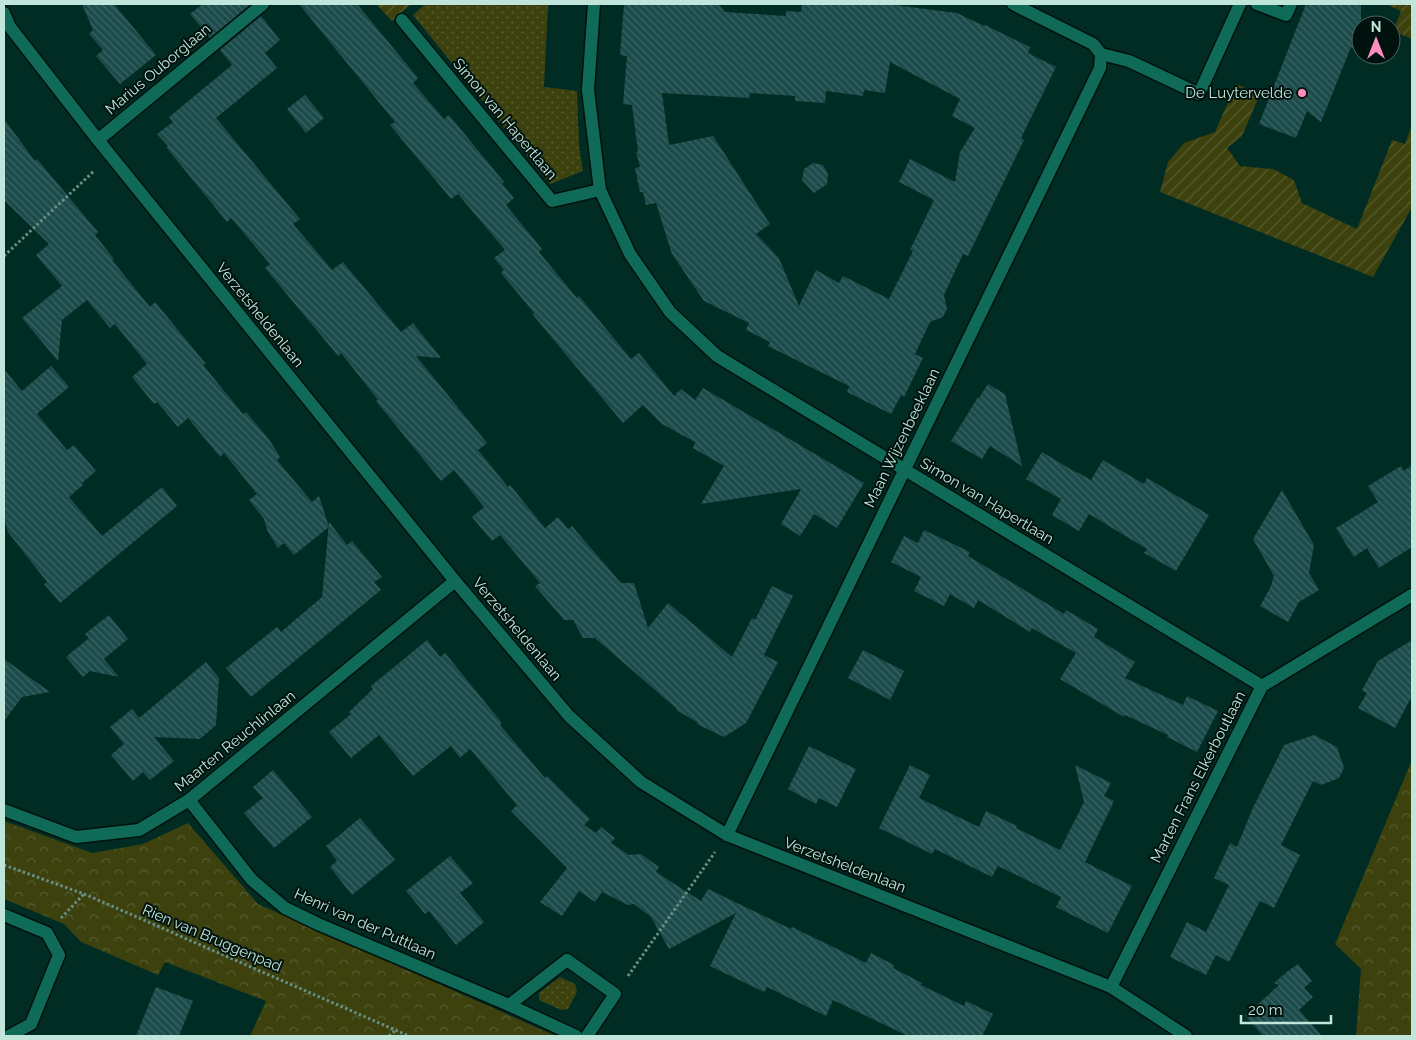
<svg xmlns="http://www.w3.org/2000/svg" width="1416" height="1040" viewBox="0 0 1416 1040" font-family="Raleway,sans-serif">
<defs>
<pattern id="grass-dots" width="8" height="8" patternUnits="userSpaceOnUse" patternTransform="scale(1.25)"><rect width="8" height="8" fill="#3c410e"/><path d="M2 2h.1M6 6h.1" fill="none" stroke="#565c30" stroke-width="1.8" stroke-linecap="round"/></pattern>
<pattern id="forest-crowns" width="20" height="18" patternUnits="userSpaceOnUse" patternTransform="scale(1.25)"><rect width="20" height="18" fill="#3c410e"/><path d="M2 6a3 3 0 1 1 6 0M12 15a3 3 0 1 1 6 0" fill="none" stroke="#565c30"/></pattern>
<pattern id="garden-furrows" width="10" height="10" patternUnits="userSpaceOnUse" patternTransform="scale(1.25)"><rect width="10" height="10" fill="#3c410e"/><path d="M-1 1l2-2M0 10L10 0M9 11l2-2" fill="none" stroke="#565c30"/></pattern>
<pattern id="building-back-hatch" width="6" height="6" patternUnits="userSpaceOnUse" patternTransform="scale(1.25)"><rect width="6" height="6" fill="#1c4b4b"/><path d="M-1 5l2 2M0 0l6 6M5-1l2 2" fill="none" stroke="#3b6564"/></pattern>
</defs>
<rect width="100%" height="100%" fill="#002c23"/>
<!-- grass -->
<g fill="url(#grass-dots)">
<polygon points="425,4 548,4 544,87 577,91 579,146 583,171 550,184 413,15"/>
<polygon points="560,977 575,984 577,992 568,1009 561,1010 539,1000 539,993"/>
</g>
<!-- forest -->
<g fill="url(#forest-crowns)">
<polygon points="1412,760 1412,1036 1356,1036 1361,969 1335,944"/>
<polygon points="4,821 92,853 143,844 188,823 258,904 556,1036 250,1036 266,1001 165,962 158,975 81,942 64,924 4,899"/>
</g>
<!-- garden -->
<g fill="url(#garden-furrows)">
<polygon points="376,4 411,4 392,21"/>
<polygon points="1388,4 1412,4 1412,39 1393,31 1401,11 1388,5"/>
<polygon points="1236,84 1260,94 1242,136 1227,148 1240,166 1273,169 1294,180 1302,203 1357,229 1392,140 1405,144 1412,125 1412,207 1373,277 1160,192 1168,162 1184,143 1215,132"/>
</g>
<!-- building -->
<g fill="url(#building-back-hatch)" fill-rule="evenodd">
<polygon points="82,4 114,4 156,55 120,84 96,56 103,50 89,34 93,30"/>
<polygon points="203,4 251,4 210,38 190,14"/>
<polygon points="299,4 357,4 418,78 413,83 444,119 449,115 504,182 502,184 514,198 506,205 542,249 539,252 577,298 579,296 631,359 639,353 674,396 681,389 695,400 703,388 864,483 837,528 814,514 800,536 781,524 801,489 701,504 724,466 693,448 695,442 662,424 643,405 623,423 533,315 534,313 501,273 504,270 494,258 505,250 458,194 451,199 390,125 395,122"/>
<path d="M624,4H718L725,12L786,16V11L801,12L802,4H886L957,13L984,26L985,25L1030,47L1028,53L1056,67L1021,138L1024,140L968,256L963,254L944,295L947,309L943,317L930,322L915,354L923,358L904,397L901,395L891,414L847,392L849,386L768,346L770,342L746,330L749,323L704,301L672,254L656,203L646,205L643,192H640L635,168L640,167L636,152H638L632,105L623,104L627,56L620,55ZM890,62L960,99L952,116L975,128L960,152L955,182L910,159L899,182L934,200L910,250L913,251L889,299L843,276L839,283L816,270L799,306L779,258L756,234L770,224L713,136L669,145L662,93L749,98L750,93L795,96V101L825,103L826,91L863,96L864,90L885,93Z"/>
<polygon points="1306,4 1361,4 1361,51 1351,47 1321,122 1307,111 1296,138 1259,124"/>
<polygon points="261,16 280,40 265,53 277,68 216,118 300,219 293,224 332,270 343,262 401,332 413,323 441,358 416,356 487,443 478,450 508,487 510,485 545,528 558,517 568,529 572,526 621,583 634,583 648,628 668,603 732,657 752,618 755,620 772,586 793,596 764,655 778,662 746,723 724,737 697,724 697,722 676,710 677,709 595,638 583,638 573,620 564,620 535,586 540,583 500,535 492,541 472,517 484,507 454,470 441,481 376,401 378,400 341,353 338,356 265,268 270,264 231,218 227,222 166,147 168,146 157,134 173,122 169,117 232,65 220,50"/>
<polygon points="305,95 324,118 306,133 287,109"/>
<polygon points="4,119 35,161 37,159 98,232 95,235 114,259 112,260 150,307 155,302 206,364 203,365 243,414 246,412 269,439 280,457 277,460 312,502 319,496 329,527 294,555 284,543 278,548 267,530 264,519 249,500 257,494 224,453 220,457 188,418 178,427 157,402 154,404 132,377 147,364 115,324 110,328 87,300 62,320 58,361 22,318 62,286 36,255 49,244 4,200"/>
<polygon points="813,163 823,165 828,174 827,184 814,193 802,180 804,169"/>
<polygon points="51,366 69,387 37,414 67,450 74,445 96,471 82,483 83,485 69,497 102,536 162,487 177,506 60,603 44,584 47,582 8,532 4,517 4,369 22,391"/>
<polygon points="988,384 1005,394 1022,466 990,446 982,459 951,441 978,397 979,398"/>
<polygon points="1042,452 1077,473 1077,472 1091,480 1103,460 1144,484 1147,478 1209,515 1176,571 1144,553 1147,549 1089,514 1079,531 1052,515 1061,499 1026,479"/>
<polygon points="1412,465 1412,547 1379,568 1367,548 1354,557 1336,528 1378,502 1368,486 1401,466 1404,471"/>
<polygon points="1282,490 1314,545 1309,573 1319,590 1299,602 1288,622 1260,606 1270,588 1274,576 1253,539"/>
<polygon points="329,522 347,545 352,541 382,577 374,582 381,590 251,697 226,668 277,627 281,632 322,597"/>
<polygon points="924,530 970,552 968,556 1064,614 1066,610 1098,629 1094,637 1135,662 1125,678 1183,705 1187,696 1218,711 1197,752 1167,737 1168,735 1125,715 1124,717 1060,679 1076,653 1032,628 1030,632 978,600 974,608 950,594 944,606 914,591 921,577 891,562 904,536 918,543"/>
<polygon points="109,615 128,639 104,659 119,677 90,671 83,677 66,657 89,638 85,634"/>
<polygon points="427,640 440,657 445,653 502,723 500,725 545,778 547,776 590,819 584,825 596,833 601,827 615,838 611,843 629,855 641,854 659,867 656,872 701,901 708,889 791,929 792,927 866,963 871,953 894,965 893,968 922,983 921,985 964,1006 966,1001 993,1014 982,1036 908,1036 833,1000 826,1016 767,987 764,992 710,966 736,913 669,949 651,917 634,904 628,905 602,892 595,902 579,891 562,916 540,902 567,868 511,811 517,805 470,749 460,758 451,746 413,776 379,735 351,758 329,732 351,714 349,712 373,689 371,686"/>
<polygon points="1412,640 1412,696 1395,728 1358,708 1367,693 1362,690 1378,661"/>
<polygon points="863,650 904,671 890,700 848,678"/>
<polygon points="4,659 50,692 22,697 4,721"/>
<polygon points="206,662 219,678 216,725 200,739 154,737 174,761 150,780 143,772 133,781 111,755 124,744 110,727 132,709 139,718"/>
<polygon points="1314,735 1337,747 1344,768 1339,778 1321,785 1313,781 1281,845 1300,855 1274,908 1260,901 1229,962 1216,955 1206,975 1170,957 1187,922 1206,932 1229,885 1214,878 1230,843 1237,847 1252,810 1284,745"/>
<polygon points="809,746 856,769 837,807 819,798 816,804 788,789"/>
<polygon points="910,765 930,775 919,798 979,827 986,811 1017,826 1016,828 1060,850 1084,802 1075,765 1111,783 1104,796 1114,801 1085,862 1132,886 1108,933 1056,907 1061,897 998,866 992,877 935,849 932,854 879,828"/>
<polygon points="273,770 312,817 274,848 244,813 263,798 253,787"/>
<polygon points="360,818 395,860 352,895 330,867 337,861 326,846"/>
<polygon points="450,856 473,883 460,893 484,922 456,945 429,911 425,914 406,891"/>
<polygon points="1298,964 1312,981 1304,988 1313,997 1299,1010 1322,1036 1263,1036 1245,1016 1279,985 1274,983 1288,971"/>
<polygon points="156,987 193,1001 179,1036 136,1036"/>
</g>
<g fill="none" stroke-linecap="round" stroke-linejoin="round">
<defs>
<g id="lane">
<polyline points="1257,4 1286,15 1291,4"/>
<polyline points="1101,54 1129,61 1199,94 1240,4"/>
</g>
<g id="street">
<polyline points="594,4 588,90 600,190 630,254 670,312 717,356 1262,686"/>
<polyline points="402,20 552,201 600,190"/>
<polyline points="98,140 263,4"/>
<polyline points="189,800 252,880 285,908 318,924 509,1005 576,1036"/>
<polyline points="4,810 76,837 139,830 189,800 455,581"/>
<polyline points="727,835 1100,68 1101,54 1093,44 1013,4"/>
<polyline points="4,915 47,933 59,955 31,1024 9,1036"/>
<polyline points="1111,987 1262,686 1412,595"/>
<polyline points="509,1005 567,960 615,994 587,1036"/>
</g>
<polyline id="secondary" points="4,13 10,27 98,140 455,581 569,716 641,782 727,835 1111,987 1186,1036"/>
</defs>
<!-- lane casing -->
<use href="#lane" stroke="#00120d" stroke-width="15"/>
<!-- street casing -->
<use href="#street" stroke="#00120d" stroke-width="15"/>
<!-- secondary casing -->
<use href="#secondary" stroke="#00120d" stroke-width="15"/>
<!-- path -->
<g stroke="#678f85" stroke-width="3" stroke-dasharray="2.5 2.5" stroke-linecap="butt">
<polyline points="4,256 94,171"/>
<polyline points="4,865 84,894 409,1036"/>
<polyline points="61,918 84,894"/>
<polyline points="628,976 715,852"/>
<polyline points="389,1036 396,1030"/>
</g>
<!-- lane -->
<use href="#lane" stroke="#0f6b58" stroke-width="12"/>
<!-- street -->
<use href="#street" stroke="#0f6b58" stroke-width="12"/>
<!-- secondary -->
<use href="#secondary" stroke="#0f6b58" stroke-width="12"/>
</g>
<!-- markers -->
<circle fill="#fe8ebd" stroke="#00120d" stroke-width="2" cx="1302" cy="93" r="5"/>
<g text-anchor="middle" stroke-width="4" stroke-linejoin="round" paint-order="stroke">
<!-- street labels -->
<g font-size="15" fill="#c0e5da" stroke="#00120d">
<text transform="translate(158 69) rotate(-40)" y="5">Marius Ouborglaan</text>
<text transform="translate(505 119) rotate(50)" y="5">Simon van Hapertlaan</text>
<text transform="translate(260 315) rotate(51)" y="5">Verzetsheldenlaan</text>
<text transform="translate(902 438) rotate(-64)" y="5">Maan Wijzenbeeklaan</text>
<text transform="translate(987 501) rotate(31)" y="5">Simon van Hapertlaan</text>
<text transform="translate(517 629) rotate(50)" y="5">Verzetsheldenlaan</text>
<text transform="translate(235 741) rotate(-39)" y="5">Maarten Reuchlinlaan</text>
<text transform="translate(1198 777) rotate(-63)" y="5">Marten Frans Elkerboutlaan</text>
<text transform="translate(845 865) rotate(21)" y="5">Verzetsheldenlaan</text>
<text transform="translate(365 924) rotate(24)" y="5">Henri van der Puttlaan</text>
<text transform="translate(212 938) rotate(23)" y="5">Rien van Bruggenpad</text>
</g>
<!-- poi labels -->
<g font-size="15" fill="#c0e5da" stroke="#00120d" text-anchor="end">
<text x="1292" y="98">De Luytervelde</text>
</g>
</g>
<!-- border -->
<rect width="1416" height="1040" fill="none" stroke="#c0e5da" stroke-width="10"/>
<!-- north arrow -->
<g transform="translate(1376 40)"><circle r="24" fill="#00120d" stroke="#4d665f"/>
<path d="M0-4L9 19L0 12L-9 19Z" fill="#fe8ebd"/>
<text y="-8" font-size="14" font-weight="bold" text-anchor="middle" fill="#c0e5da">N</text>
</g>
<!-- scale -->
<path d="M1241 1015v8h90v-8" fill="none" stroke="#c0e5da" stroke-width="2.5"/>
<text x="1248" y="1015" font-size="15" fill="#c0e5da" stroke="#00120d" stroke-width="4" paint-order="stroke">20 m</text>
</svg>
